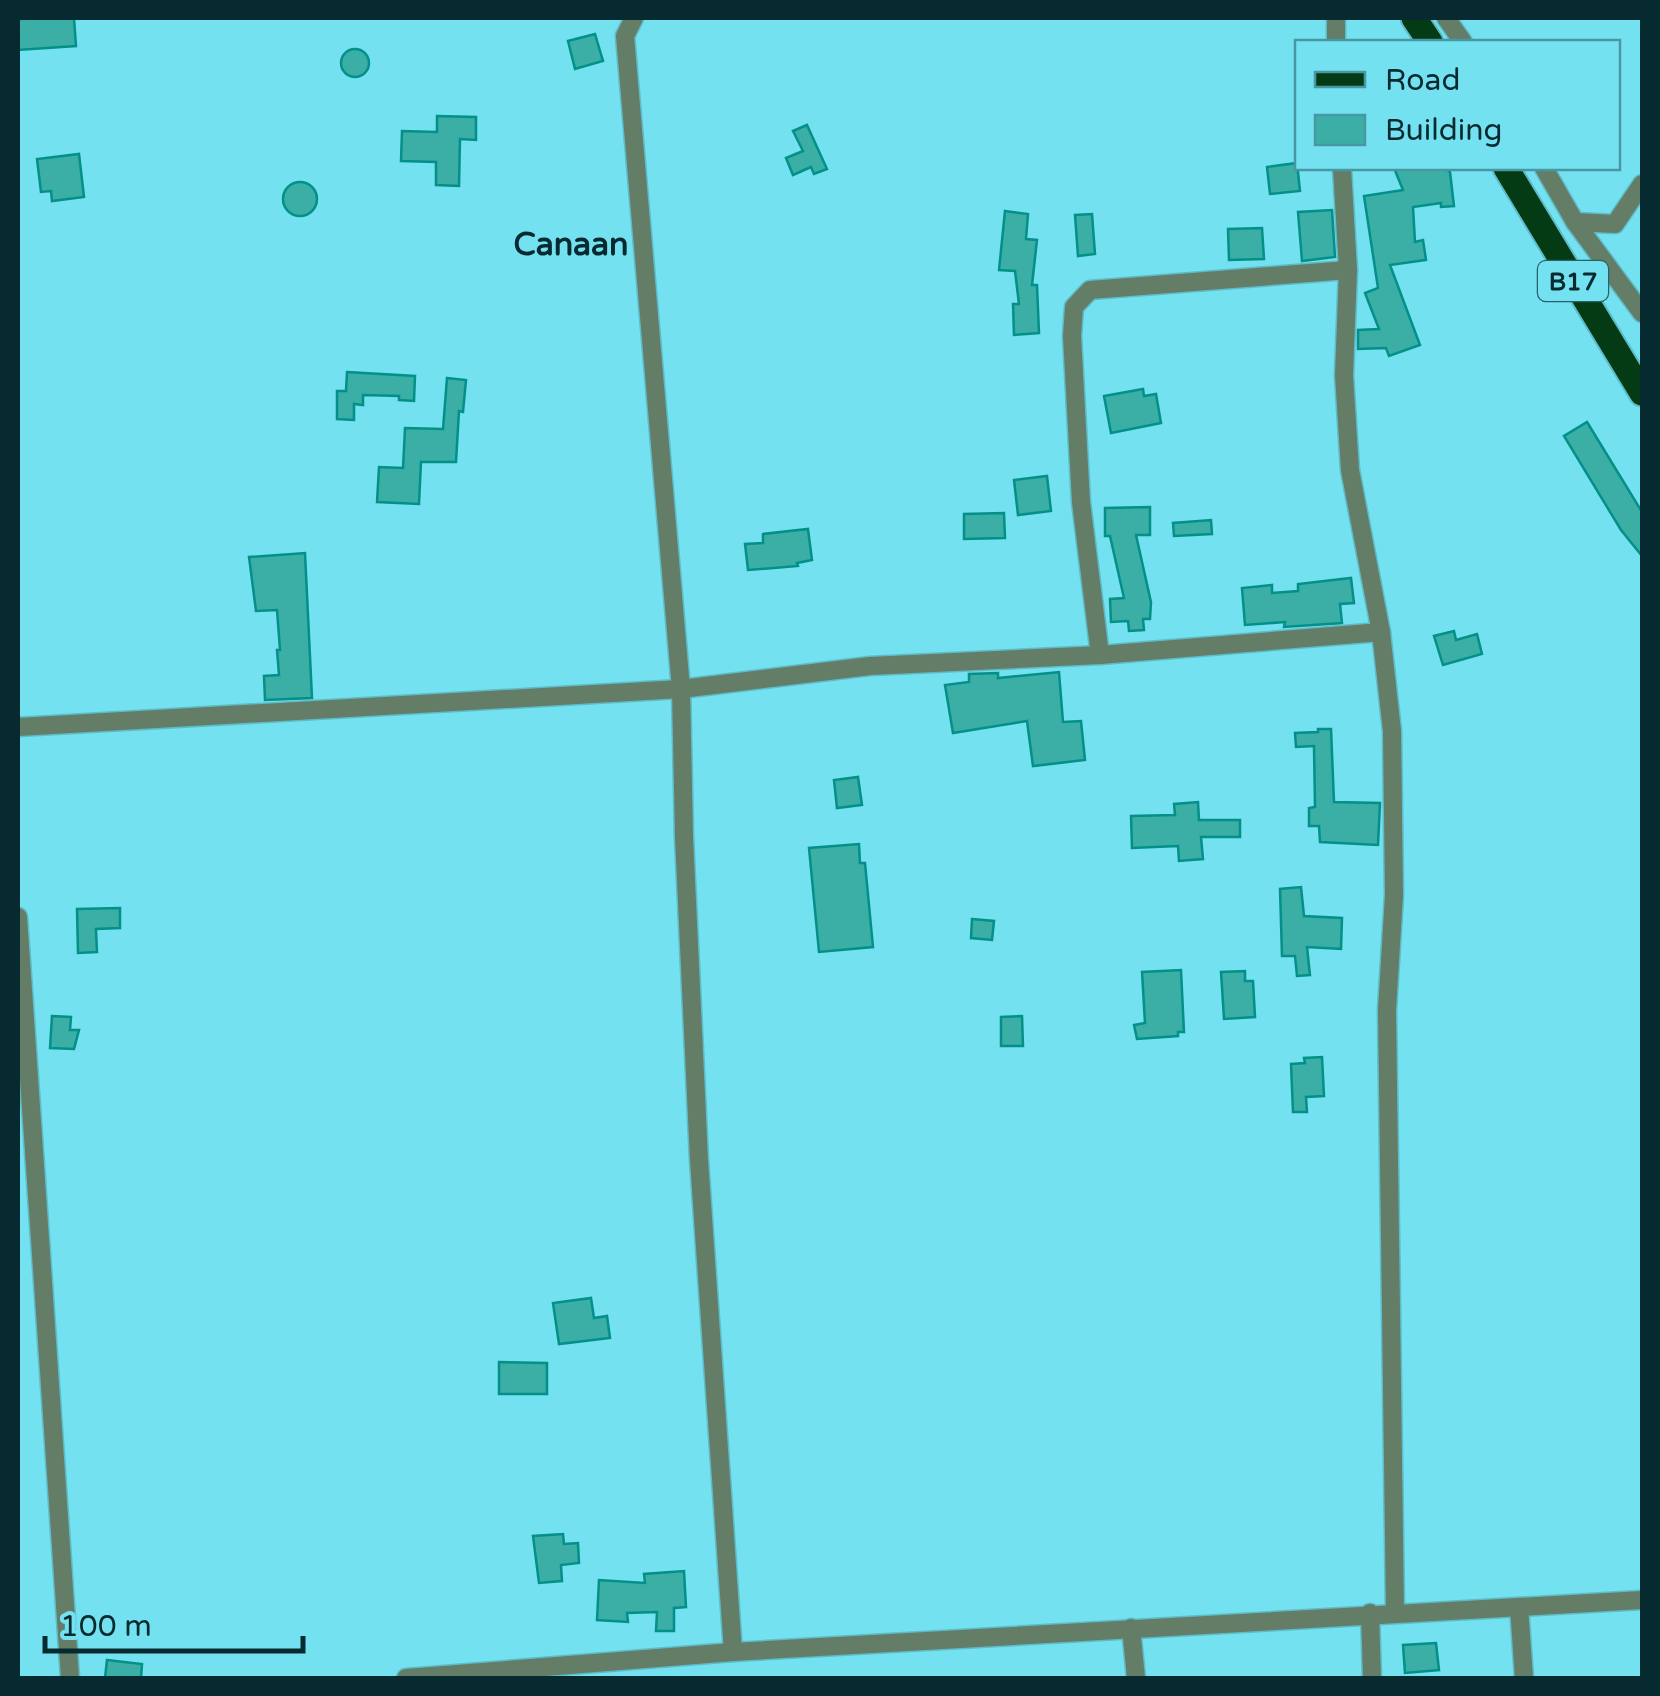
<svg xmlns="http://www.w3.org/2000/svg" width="1660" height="1696" viewBox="0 0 1660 1696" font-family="'Varela Round',sans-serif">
<rect width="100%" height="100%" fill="#74e1f0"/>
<!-- building -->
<g fill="#3baea5" stroke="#039088" stroke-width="2.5">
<polygon points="74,18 76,46 18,50 18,19"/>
<polygon points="595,34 603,61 575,69 568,41"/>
<circle cx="355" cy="63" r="14"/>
<polygon points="437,116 476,117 476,140 460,139 459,186 436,185 436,162 401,161 402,131 437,132"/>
<polygon points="807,125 827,169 814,174 811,167 793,175 786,158 803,151 793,131"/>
<polygon points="79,154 84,197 52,201 51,191 41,192 37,159"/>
<polygon points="1297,163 1300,191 1270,194 1267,167"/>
<polygon points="1394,168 1445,168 1450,172 1454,206 1441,207 1441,203 1413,207 1415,242 1423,240 1426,260 1390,265 1420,345 1389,356 1386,348 1358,349 1358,330 1379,329 1365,293 1378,288 1364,196 1403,190"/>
<circle cx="300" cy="199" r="17"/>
<polygon points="1332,210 1335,257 1302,261 1298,212"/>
<polygon points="1005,211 1028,214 1026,239 1037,240 1032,285 1037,285 1039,333 1014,335 1013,304 1019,304 1015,271 999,270"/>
<polygon points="1092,214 1095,254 1078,256 1075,215"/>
<polygon points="1262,228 1264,259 1229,260 1228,229"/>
<polygon points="347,372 415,376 414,401 399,400 399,396 363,395 363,405 354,404 354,420 337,419 337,391 346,391"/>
<polygon points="447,378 466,380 463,412 459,411 456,462 421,462 419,504 377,502 379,467 403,468 405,428 443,429"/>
<polygon points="1143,389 1144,396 1156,394 1161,423 1111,433 1104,396"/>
<polygon points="1587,422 1642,512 1642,556 1621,530 1564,436"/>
<polygon points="1047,476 1051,511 1018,515 1014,480"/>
<polygon points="1150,507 1150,535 1136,535 1151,602 1150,619 1143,619 1144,630 1129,631 1128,621 1111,622 1110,599 1124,598 1110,536 1105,536 1105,508"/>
<polygon points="1004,513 1005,538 964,539 964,514"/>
<polygon points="1211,520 1212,534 1174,536 1173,523"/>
<polygon points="808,529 812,560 797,563 798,566 748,570 745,544 763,543 763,534"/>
<polygon points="305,553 312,698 265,700 264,676 279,675 277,650 280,650 277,610 256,611 249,557"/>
<polygon points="1351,578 1354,603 1340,604 1342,623 1284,627 1285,622 1245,625 1242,588 1272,585 1272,593 1298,591 1298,584"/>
<polygon points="1454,631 1456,640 1477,634 1482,654 1443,665 1434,636"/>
<polygon points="1059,672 1063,722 1081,721 1085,760 1033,766 1027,721 953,733 945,685 969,682 969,674 998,673 998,678"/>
<polygon points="1318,729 1331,729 1334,802 1380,803 1378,845 1320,842 1319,826 1309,826 1309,808 1315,807 1314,746 1296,747 1295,733 1318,732"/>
<polygon points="858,777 862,805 837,808 834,780"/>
<polygon points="1198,802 1199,820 1240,820 1240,837 1201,837 1203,859 1179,861 1178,846 1132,848 1131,816 1175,815 1174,804"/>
<polygon points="859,844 860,863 865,863 873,947 819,952 809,848"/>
<polygon points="1301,887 1304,916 1342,918 1341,949 1307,947 1310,975 1297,976 1295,956 1282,956 1280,889"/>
<polygon points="120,908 120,928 96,929 97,952 78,953 77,909"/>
<polygon points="972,919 994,921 992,940 971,938"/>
<polygon points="1181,970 1184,1032 1178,1032 1178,1036 1137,1039 1134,1025 1145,1023 1142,972"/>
<polygon points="1245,971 1245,981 1253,981 1255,1017 1224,1019 1221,972"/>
<polygon points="52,1016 71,1017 70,1030 79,1030 74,1049 50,1048"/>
<polygon points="1022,1016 1023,1046 1001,1046 1001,1017"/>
<polygon points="1322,1057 1324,1096 1306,1097 1307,1112 1293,1112 1291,1064 1305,1063 1304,1058"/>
<polygon points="591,1298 594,1318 607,1316 610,1338 559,1344 553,1303"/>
<polygon points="499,1362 547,1363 547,1394 499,1394"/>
<polygon points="563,1534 564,1544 578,1543 579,1563 561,1565 562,1581 539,1583 533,1536"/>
<polygon points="684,1571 686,1607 674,1608 674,1631 656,1631 657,1612 627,1613 628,1622 597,1620 599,1580 645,1583 644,1574"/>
<polygon points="1436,1643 1439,1670 1405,1673 1403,1645"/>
<polygon points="107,1660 142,1664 141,1678 105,1678"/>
</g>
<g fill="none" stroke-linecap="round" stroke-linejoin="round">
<defs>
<g id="minor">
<polyline points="634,18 625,36 681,689 684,837 699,1160 733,1652"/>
<polyline points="1336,18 1336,42"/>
<polyline points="1446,18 1463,42"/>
<polyline points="1342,168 1348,270 1344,375 1350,470 1381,632 1392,731 1394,895 1387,1010 1395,1612"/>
<polyline points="1544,168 1575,222 1642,313"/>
<polyline points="1575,222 1615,224 1642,184"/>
<polyline points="1100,655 1081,502 1072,336 1074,307 1090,290 1348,270"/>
<polyline points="18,727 681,689 870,666 1100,655 1381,632"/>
<polyline points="18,917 70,1678"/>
<polyline points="1519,1607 1524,1678"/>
<polyline points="1370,1613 1372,1678"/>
<polyline points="1131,1628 1136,1678"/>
<polyline points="406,1678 733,1652 1642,1600"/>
</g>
<g id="primary">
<polyline points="1414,18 1430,42"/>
<polyline points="1506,168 1642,393"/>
</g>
</defs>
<!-- minor casing -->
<use href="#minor" stroke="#5ebcc9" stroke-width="21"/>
<!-- primary casing -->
<use href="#primary" stroke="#5ebcc9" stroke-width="29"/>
<!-- minor -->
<use href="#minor" stroke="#647d66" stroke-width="18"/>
<!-- primary -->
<use href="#primary" stroke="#043b14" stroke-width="25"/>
</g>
<g text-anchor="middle" stroke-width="10" stroke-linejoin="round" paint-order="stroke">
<!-- shield labels -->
<rect fill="#74e1f0" stroke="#276169" stroke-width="2.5" x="1538" y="261" width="70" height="40" rx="8"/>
<g font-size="25" font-weight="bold" fill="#062a2f">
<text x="1573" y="290">B17</text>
</g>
<!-- quarter labels -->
<g font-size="32" font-weight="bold" fill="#062a2f" stroke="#74e1f0">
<text x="571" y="255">Canaan</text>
</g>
</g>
<!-- border -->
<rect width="1660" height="1696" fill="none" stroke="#062a2f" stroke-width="40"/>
<!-- legend -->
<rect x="1295" y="40" width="325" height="130" fill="#74e1f0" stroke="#4898a3" stroke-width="2.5"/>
<rect x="1315" y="72" width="50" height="15" fill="#043b14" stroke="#4898a3" stroke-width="2.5"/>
<text x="1385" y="90" font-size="30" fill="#062a2f">Road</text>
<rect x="1315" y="115" width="50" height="30" fill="#3baea5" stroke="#4898a3" stroke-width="2.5"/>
<text x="1385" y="140" font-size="30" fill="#062a2f">Building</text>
<!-- scale -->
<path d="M45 1636v15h258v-15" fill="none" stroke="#062a2f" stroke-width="5"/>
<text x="60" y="1636" font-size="30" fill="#062a2f" stroke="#74e1f0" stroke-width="8" paint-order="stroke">100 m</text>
</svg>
